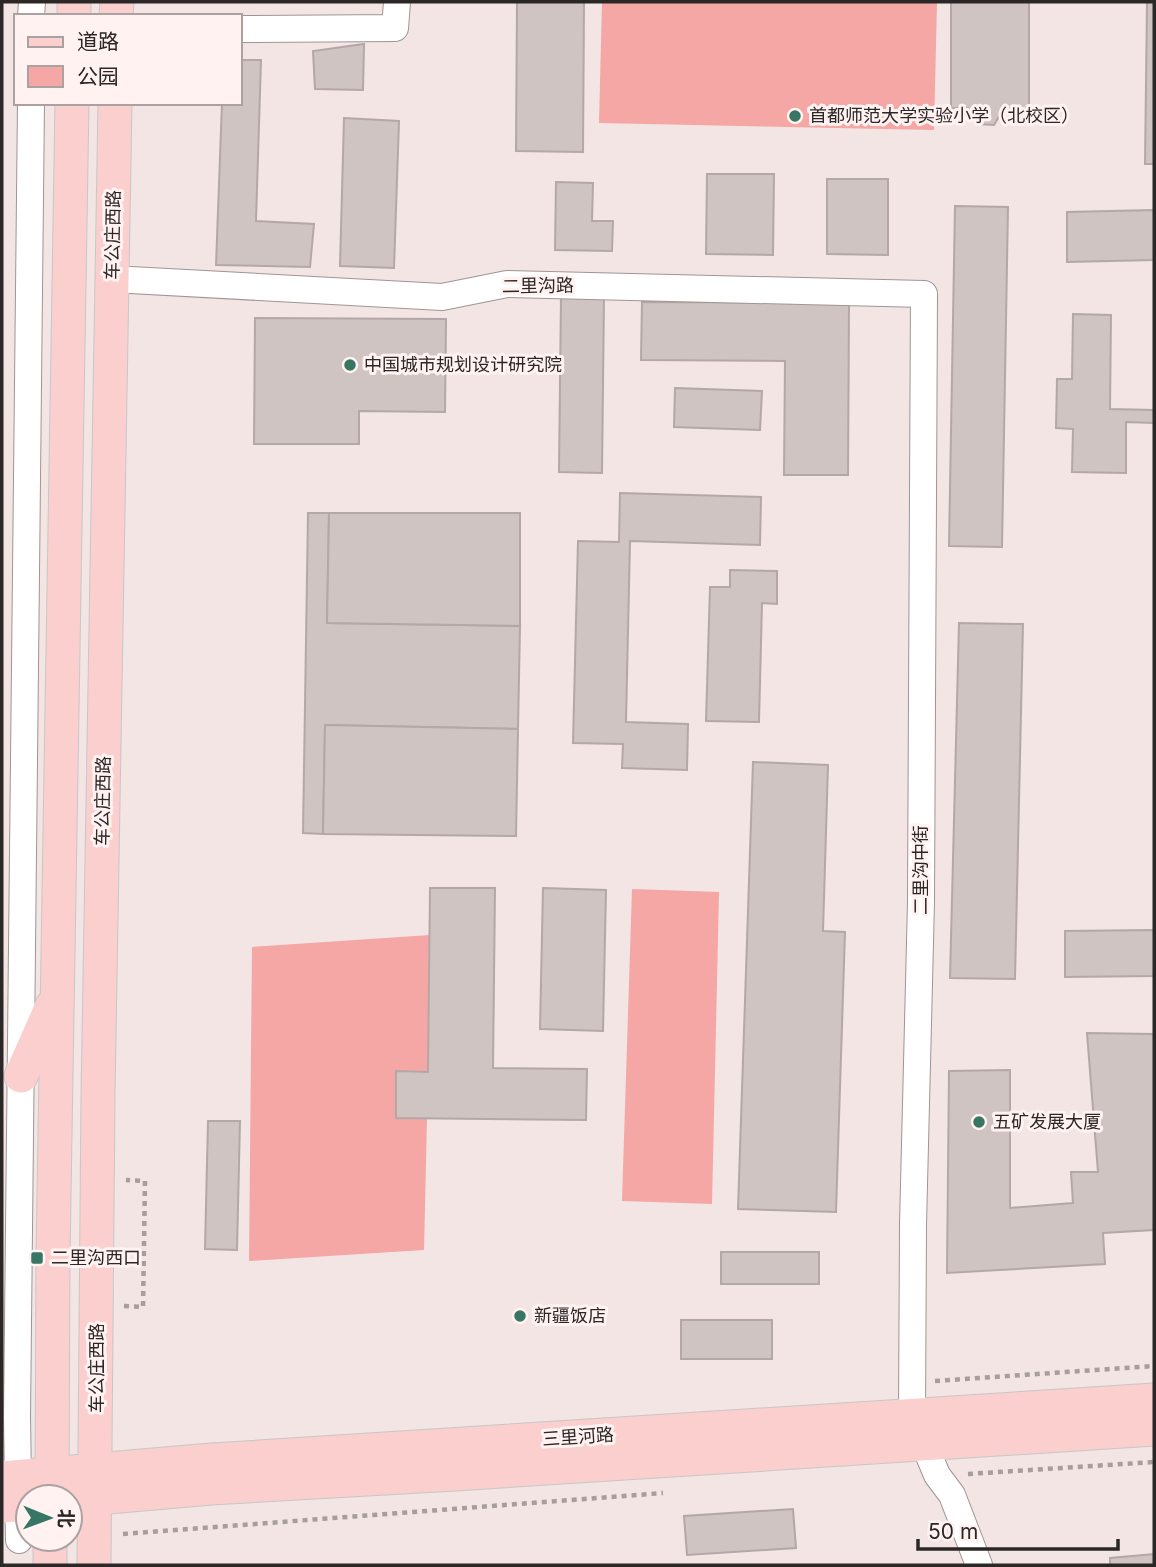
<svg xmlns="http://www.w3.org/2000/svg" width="1156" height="1567" viewBox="0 0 1156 1567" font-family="Inter,'Noto Sans SC',sans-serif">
<rect width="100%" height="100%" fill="#f2e5e4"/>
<!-- green -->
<g fill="#f4a7a4">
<polygon points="602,2 937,2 934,130 599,123"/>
<polygon points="632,889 719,892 712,1204 622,1201"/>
<polygon points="430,935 428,1072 396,1072 396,1118 427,1118 424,1250 249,1261 252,947"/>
</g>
<!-- building -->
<g fill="#d0c4c3" stroke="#b3a7a7" stroke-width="2">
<polygon points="517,2 584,2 583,152 516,151"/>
<polygon points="951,2 1029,2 1029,111 1003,110 994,125 977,124 968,108 951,108"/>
<polygon points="1147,2 1154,2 1154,164 1145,164"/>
<polygon points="364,44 363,90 315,89 313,51"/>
<polygon points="240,60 261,60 256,221 314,224 310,267 216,265 222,103 240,103"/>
<polygon points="344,118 399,121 394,268 340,266"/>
<polygon points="707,174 774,174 773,255 706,254"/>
<polygon points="827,179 888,179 888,255 827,254"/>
<polygon points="556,182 593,183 592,221 613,221 612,251 555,250"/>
<polygon points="955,206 1008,207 1002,547 949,546"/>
<polygon points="1154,210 1154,260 1067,262 1067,212"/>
<polygon points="561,296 604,296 602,473 559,472"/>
<polygon points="642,302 849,303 848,475 784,475 785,361 641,360"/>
<polygon points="1073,314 1111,315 1110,409 1154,410 1154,423 1126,422 1126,473 1072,472 1073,429 1056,428 1057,379 1072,379"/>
<polygon points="255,318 446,319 445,412 359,411 359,444 254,444"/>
<polygon points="675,388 762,391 760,430 674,427"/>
<polygon points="620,493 761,497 760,545 630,541 626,722 688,724 687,770 622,768 623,744 573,743 578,541 619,542"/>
<polygon points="308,513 329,513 327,623 520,626 518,729 325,725 323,834 303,833"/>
<polygon points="329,513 520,513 520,626 327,623"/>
<polygon points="730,570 777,571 777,604 762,603 759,722 706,721 710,587 730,587"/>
<polygon points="959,623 1023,624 1015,979 950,978"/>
<polygon points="325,725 518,729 516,836 323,834"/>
<polygon points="753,762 828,765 823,931 845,932 836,1212 738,1209"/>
<polygon points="430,888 495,888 493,1068 587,1069 586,1120 396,1118 396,1071 428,1072"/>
<polygon points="543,888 606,890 603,1031 540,1029"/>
<polygon points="1154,930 1154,976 1065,977 1065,931"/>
<polygon points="1087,1033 1154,1034 1154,1230 1103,1233 1105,1264 947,1273 949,1071 1010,1070 1010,1208 1073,1203 1071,1172 1098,1172"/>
<polygon points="208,1121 240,1121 237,1250 205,1249"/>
<rect x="721" y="1252" width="98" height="32"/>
<rect x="681" y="1320" width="91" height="39"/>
<polygon points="793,1509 796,1548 687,1555 684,1516"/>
<polygon points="1154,1554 1154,1565 1110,1565 1110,1558"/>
</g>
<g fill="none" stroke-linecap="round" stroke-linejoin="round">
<defs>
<g id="minor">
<polyline points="31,16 32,2"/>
<polyline points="240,29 395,28 397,2"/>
<polyline points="112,279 442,297 507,284 924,294 921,902 913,1225 912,1415 937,1475 952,1495 979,1565"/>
<polyline points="19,1540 17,1417 31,103"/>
</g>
<g id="major">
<polyline points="74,16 74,2"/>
<polyline points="116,16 117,2"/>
<polyline points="21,1076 52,1006"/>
<polyline points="2,1478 212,1460 1154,1400"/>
<polyline points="52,1497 53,1257 72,103"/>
<polyline points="74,1500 211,1488 455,1474 1154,1429"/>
<polyline points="2,1506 28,1504"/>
<polyline points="50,1565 50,1539"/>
<polyline points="94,1565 98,1095 115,103"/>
</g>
</defs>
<!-- minor casing -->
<use href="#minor" stroke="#a09594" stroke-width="28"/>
<!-- major casing -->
<use href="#major" stroke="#c8c7c7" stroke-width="35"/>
<!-- path -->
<g stroke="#a79d9c" stroke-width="4.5" stroke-dasharray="5 5" stroke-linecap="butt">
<polyline points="124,1306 143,1307 145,1181 126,1180"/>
<polyline points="935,1381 1154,1366"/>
<polyline points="968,1474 1154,1462"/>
<polyline points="123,1534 663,1493"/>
</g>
<!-- minor -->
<use href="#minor" stroke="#fff" stroke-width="26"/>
<!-- major -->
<use href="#major" stroke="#facfcd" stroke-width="33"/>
</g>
<!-- markers -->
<g fill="#377664" stroke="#fff2f1" stroke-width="2.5">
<circle cx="795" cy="116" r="7"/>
<circle cx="350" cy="365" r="7"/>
<circle cx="979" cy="1122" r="7"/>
<rect x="30" y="1251" width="14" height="14" rx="3.5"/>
<circle cx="520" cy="1316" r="7"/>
</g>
<g text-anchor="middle" stroke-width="6" stroke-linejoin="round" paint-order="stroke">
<!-- poi labels -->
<g font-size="18" fill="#2c2727" stroke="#fff2f1" text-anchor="start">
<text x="809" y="122">首都师范大学实验小学（北校区）</text>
<text x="364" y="371">中国城市规划设计研究院</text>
<text x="993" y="1128">五矿发展大厦</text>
<text x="51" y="1264">二里沟西口</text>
<text x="534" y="1322">新疆饭店</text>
</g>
<!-- street labels -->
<g font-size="18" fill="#2c2727" stroke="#fff2f1">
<text transform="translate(113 235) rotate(-89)" y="6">车公庄西路</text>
<text transform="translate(538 286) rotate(-1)" y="6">二里沟路</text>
<text transform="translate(103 801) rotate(-89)" y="6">车公庄西路</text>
<text transform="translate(921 870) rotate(-90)" y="6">二里沟中街</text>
<text transform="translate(97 1368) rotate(-90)" y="6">车公庄西路</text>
<text transform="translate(578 1437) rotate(-4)" y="6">三里河路</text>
</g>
</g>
<!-- border -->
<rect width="1156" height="1567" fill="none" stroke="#2c2727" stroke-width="7"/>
<!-- legend -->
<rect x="14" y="14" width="228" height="91" fill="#fff2f1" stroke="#aba1a0" stroke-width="2"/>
<rect x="28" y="37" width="35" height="10" fill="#facfcd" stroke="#aba1a0" stroke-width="2"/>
<text x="77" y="49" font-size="21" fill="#2c2727">道路</text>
<rect x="28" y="66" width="35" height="21" fill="#f4a7a4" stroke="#aba1a0" stroke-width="2"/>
<text x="77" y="84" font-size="21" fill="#2c2727">公园</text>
<!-- north arrow -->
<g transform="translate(49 1518) rotate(91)"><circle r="33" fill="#fff2f1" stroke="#aba1a0" stroke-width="2"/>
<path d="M0-5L12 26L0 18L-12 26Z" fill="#377664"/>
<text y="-10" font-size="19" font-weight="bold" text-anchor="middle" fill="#2c2727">北</text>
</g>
<!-- scale -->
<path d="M918 1539v10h200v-10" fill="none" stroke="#2c2727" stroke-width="3.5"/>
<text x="928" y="1539" font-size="21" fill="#2c2727" stroke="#fff2f1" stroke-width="5" paint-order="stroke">50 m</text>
</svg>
